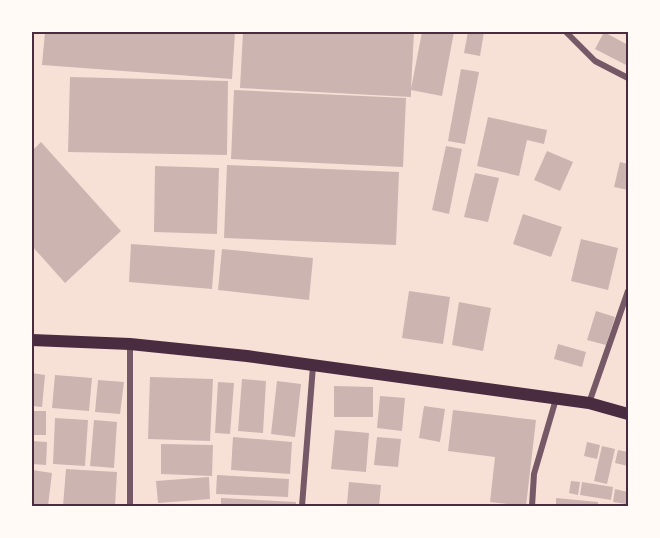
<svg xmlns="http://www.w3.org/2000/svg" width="660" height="538" viewBox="0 0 660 538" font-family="'Work Sans',sans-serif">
<rect width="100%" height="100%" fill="#f7e1d7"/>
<!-- building -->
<g fill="#ccb4b1">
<polygon points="45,32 235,32 232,79 42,65"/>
<polygon points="243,32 414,32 411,89 422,32 454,32 442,96 411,90 411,97 240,88"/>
<polygon points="468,32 484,32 480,56 464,53"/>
<polygon points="604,32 628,45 628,66 595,49"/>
<polygon points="461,69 479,72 465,144 448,141"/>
<polygon points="70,77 228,81 227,155 68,152"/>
<polygon points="234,90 406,98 403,167 231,159"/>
<polygon points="488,117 547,130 544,144 527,140 519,176 477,166"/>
<polygon points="41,142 121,231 65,283 32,246 32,151"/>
<polygon points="446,146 462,149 449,214 432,210"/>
<polygon points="547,151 573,162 560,191 534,180"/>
<polygon points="620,162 628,164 628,190 614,187"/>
<polygon points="227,165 399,172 396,245 224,238"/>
<polygon points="155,166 219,168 217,234 154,232"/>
<polygon points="475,173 499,178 488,222 464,217"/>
<polygon points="523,214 562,227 551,257 513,244"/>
<polygon points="581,239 618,248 608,290 571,281"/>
<polygon points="131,244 215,250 212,289 129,282"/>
<polygon points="222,249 313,258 309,300 218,290"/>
<polygon points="409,291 450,297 443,344 402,338"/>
<polygon points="459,302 491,308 483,351 452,345"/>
<polygon points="596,311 615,317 606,345 587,340"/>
<polygon points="558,344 586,352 582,367 554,359"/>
<polygon points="32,373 45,375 42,407 32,406"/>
<polygon points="55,375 92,378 89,411 52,408"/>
<polygon points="150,377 213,379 210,441 148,439"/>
<polygon points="242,379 266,381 263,433 238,431"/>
<polygon points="98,380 124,382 120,414 95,412"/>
<polygon points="277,381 301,384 295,437 271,434"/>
<polygon points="218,382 234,383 230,434 215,433"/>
<polygon points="334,386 373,387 373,417 334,417"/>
<polygon points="380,396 405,398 402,431 377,428"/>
<polygon points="424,406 445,409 440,442 419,438"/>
<polygon points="453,410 536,420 526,506 490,502 495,457 448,451"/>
<rect x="32" y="411" width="14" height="24"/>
<polygon points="55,418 88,420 85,466 53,464"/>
<polygon points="94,420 117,422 114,468 90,466"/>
<polygon points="335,430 369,433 366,472 331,469"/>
<polygon points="233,437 292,442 290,474 231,470"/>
<polygon points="377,437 401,439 398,467 374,465"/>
<polygon points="32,441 47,442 46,465 32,464"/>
<polygon points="587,442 600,445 597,459 584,456"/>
<polygon points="161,444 213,445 212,476 161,474"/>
<polygon points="602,446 615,449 607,484 594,481"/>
<polygon points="618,450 628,452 628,466 615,463"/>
<polygon points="66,469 117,472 115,506 63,506"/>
<polygon points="32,470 52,473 48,506 32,506"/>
<polygon points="217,475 289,479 288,497 216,494"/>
<polygon points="209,477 210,499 158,503 156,481"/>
<polygon points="571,481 580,482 578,495 569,493"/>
<polygon points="349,482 381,485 379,506 347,504"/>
<polygon points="582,482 613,487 611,500 580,495"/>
<polygon points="615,489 628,492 626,504 613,502"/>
<polygon points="221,498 296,502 296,506 221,506"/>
<polygon points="556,498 598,502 598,506 556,506"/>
</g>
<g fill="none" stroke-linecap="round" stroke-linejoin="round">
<!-- minor -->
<g stroke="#755966" stroke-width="6">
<polyline points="566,32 595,61 628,78"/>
<polyline points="130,344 130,506"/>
<polyline points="589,403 628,291"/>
<polyline points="302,506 313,366"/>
<polyline points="532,506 534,474 556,399"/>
</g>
<!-- secondary -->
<polyline stroke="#4a2c40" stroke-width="12" points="32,340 130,344 247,356 589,403 628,414"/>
</g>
<!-- border -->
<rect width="660" height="538" fill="none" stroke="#fffaf5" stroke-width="66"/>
<rect x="33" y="33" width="594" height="472" fill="none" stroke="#4a2c40" stroke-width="2"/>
</svg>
